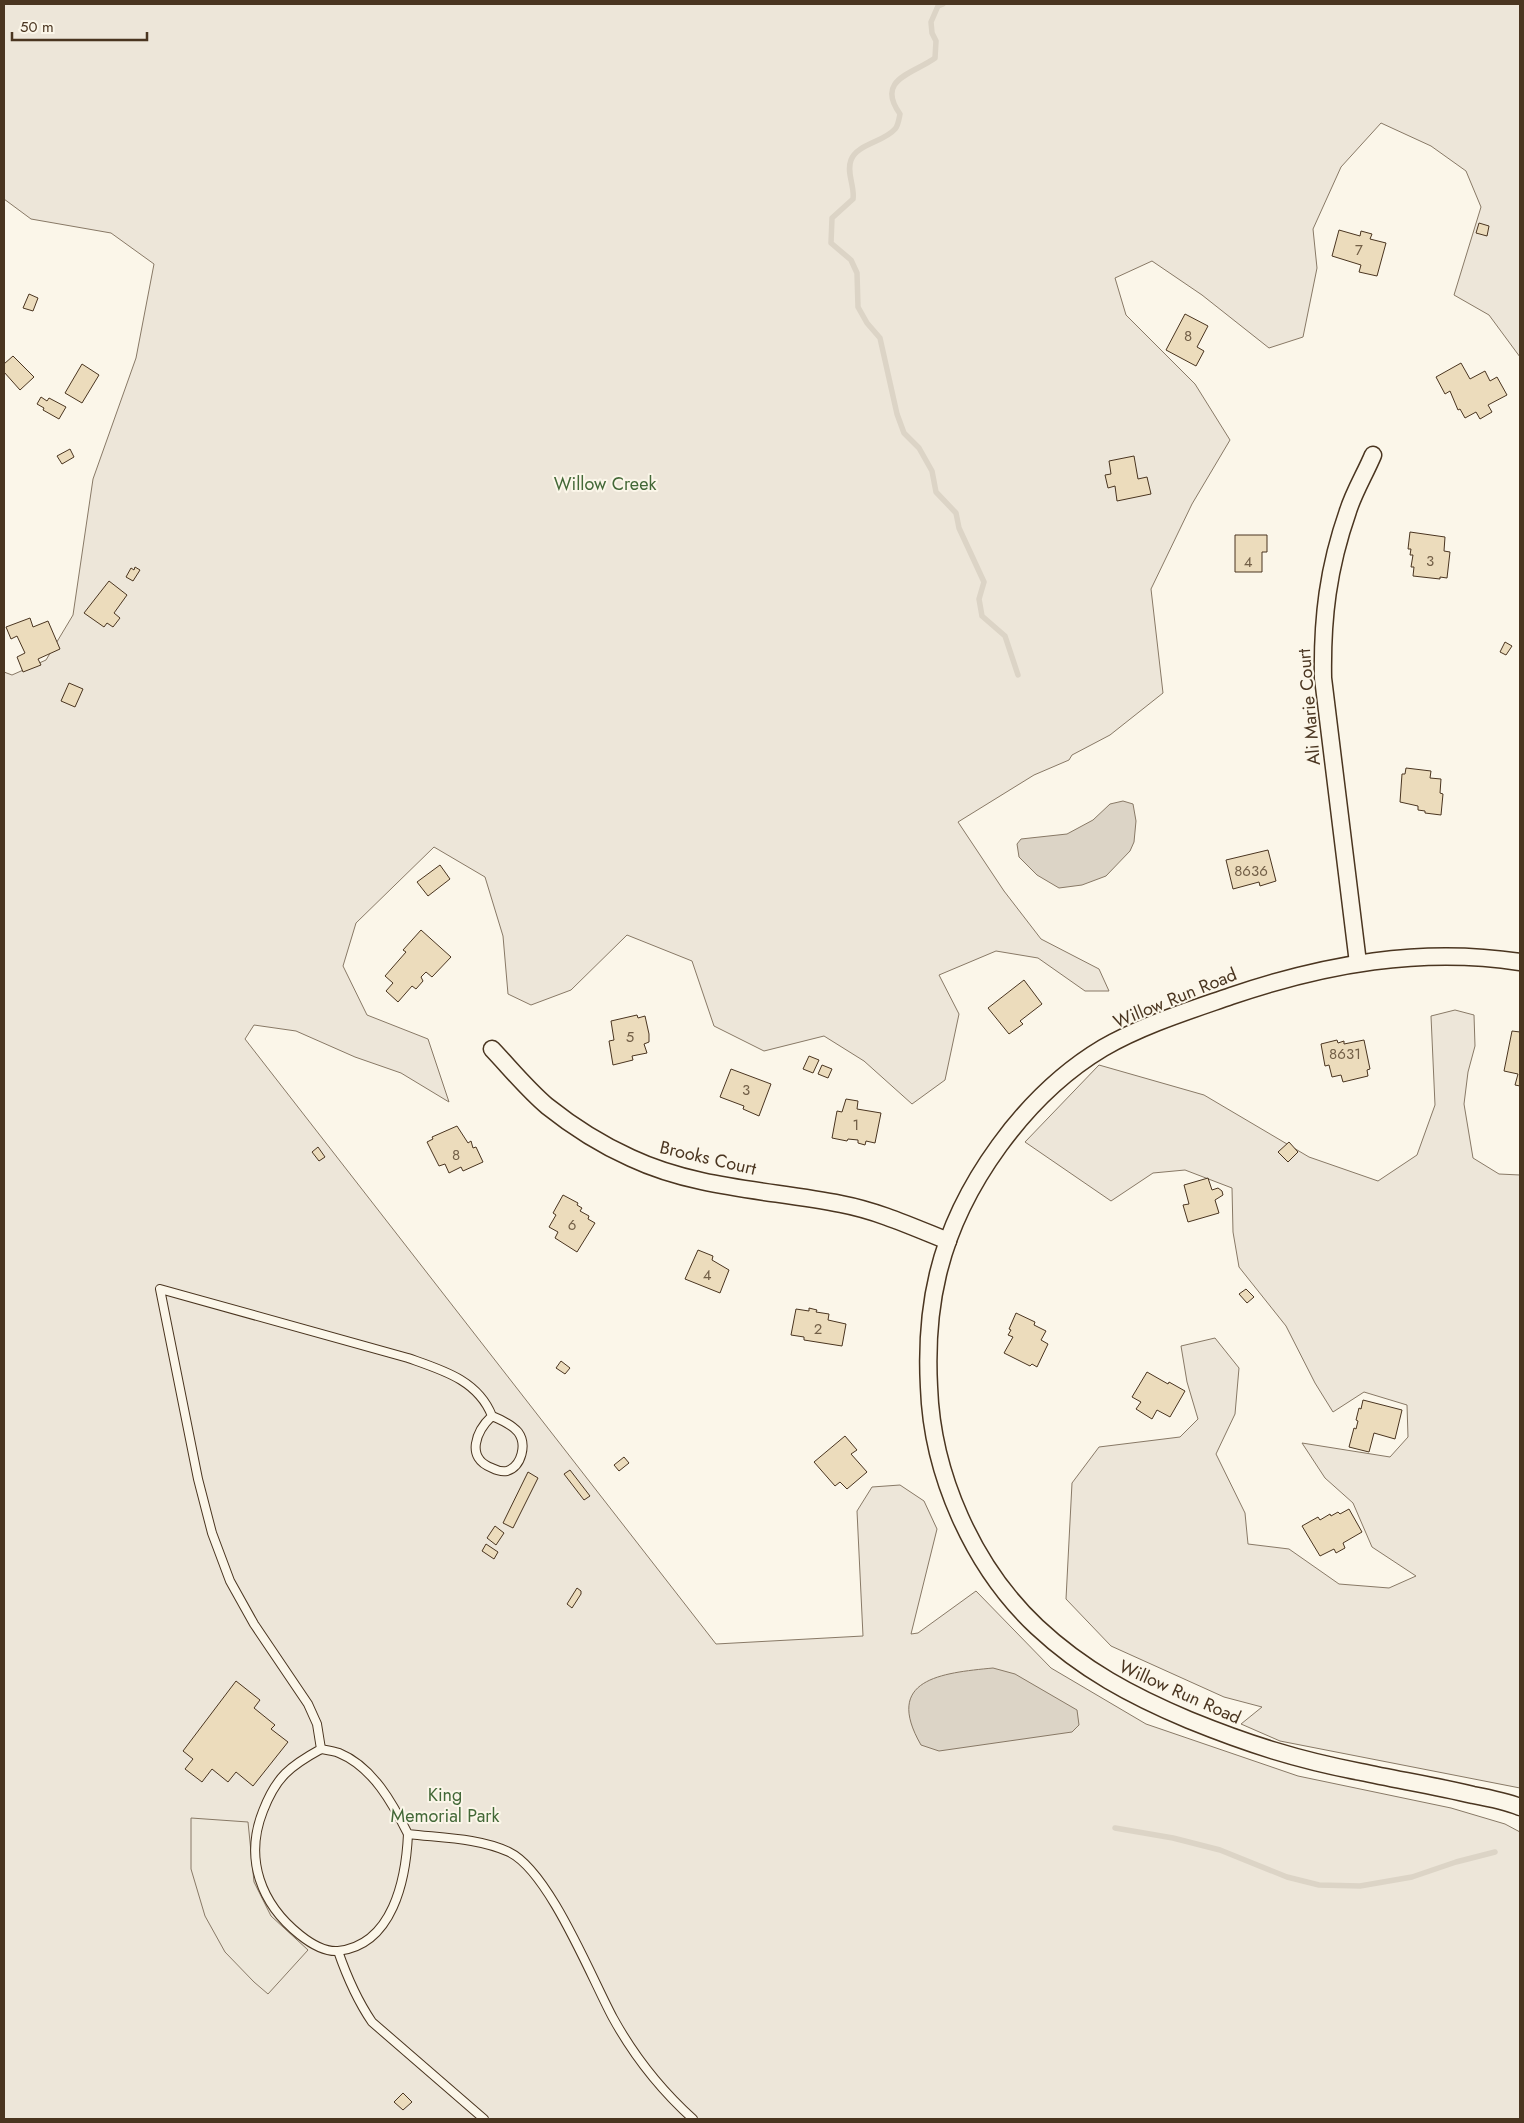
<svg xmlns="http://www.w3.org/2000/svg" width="1524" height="2123" viewBox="0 0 1524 2123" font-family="Jost,sans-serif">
<rect width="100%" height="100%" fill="#fbf6e9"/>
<!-- green -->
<g fill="#ede6d9" stroke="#887966">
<polygon points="4,4 1520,4 1520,357 1489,315 1454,295 1481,207 1466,171 1431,146 1381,123 1341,167 1313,229 1317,268 1303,337 1269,348 1202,295 1152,261 1115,278 1126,315 1195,384 1230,440 1192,504 1151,589 1163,693 1110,735 1072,755 1069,760 1034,775 958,822 1004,891 1041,939 1099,969 1109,991 1085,991 1038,958 996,951 939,975 959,1014 945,1080 912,1104 864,1061 824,1036 764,1051 714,1026 692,961 627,935 571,990 531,1005 508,994 503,936 485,877 434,847 356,923 343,966 367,1015 428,1039 449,1102 401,1073 355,1057 296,1031 254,1025 245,1039 716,1644 863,1636 857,1511 872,1487 900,1485 924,1501 937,1529 911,1634 918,1633 976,1591 1051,1668 1146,1724 1298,1776 1451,1808 1505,1824 1520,1832 1520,2119 4,2119 4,672 12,675 46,660 73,615 93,479 136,358 154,264 111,233 31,219 4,199"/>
<polygon points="1455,1010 1474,1015 1475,1046 1468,1072 1464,1104 1473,1158 1499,1174 1520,1175 1520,1788 1280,1741 1241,1724 1262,1707 1224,1697 1111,1646 1066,1599 1072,1483 1099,1447 1180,1437 1198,1419 1187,1382 1181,1346 1215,1338 1239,1368 1235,1414 1216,1454 1245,1513 1248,1544 1289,1549 1339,1584 1389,1588 1416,1576 1372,1547 1353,1503 1325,1478 1302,1443 1390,1457 1408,1437 1407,1405 1364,1392 1333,1412 1315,1383 1286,1326 1239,1267 1233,1232 1232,1188 1185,1170 1153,1173 1111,1201 1025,1142 1099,1065 1204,1095 1309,1157 1378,1181 1417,1155 1435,1105 1431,1016"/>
</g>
<!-- parking -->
<polygon fill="#ede7d9" stroke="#887966" points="191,1818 248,1822 254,1882 271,1916 308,1950 268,1994 254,1982 225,1952 205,1916 191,1869"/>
<!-- water -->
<g fill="#dcd4c6" stroke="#887966">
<polygon points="1123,801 1133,804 1136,821 1134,842 1130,851 1106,876 1082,885 1059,888 1037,875 1019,857 1017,844 1021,839 1067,834 1093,820 1110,804"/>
<path d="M993,1668L1015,1674L1077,1710L1079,1725L1072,1732L939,1751L921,1745C883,1679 941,1673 993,1668Z"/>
</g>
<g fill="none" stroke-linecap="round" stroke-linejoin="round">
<!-- stream -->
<g stroke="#dcd4c6" stroke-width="5.5">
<path d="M943,4L938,6L931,22L932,33L936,41L935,58C913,74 875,79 900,114C899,119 898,126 895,129C884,142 857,144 851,160C846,173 855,186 853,199L832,218L831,243L851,260L857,273L858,307L867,323L880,338L897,414L904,433L919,448L932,471L936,492L956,513L959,528L984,582L979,599L982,616L1005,636L1018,675"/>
<polyline points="1115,1828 1173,1838 1220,1850 1287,1877 1319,1885 1360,1886 1412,1877 1456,1862 1495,1852"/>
</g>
</g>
<!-- building -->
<g fill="#ecdcbc" stroke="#4a3520">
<polygon points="1479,223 1489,226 1487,236 1476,233"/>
<polygon points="1339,230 1360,236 1361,231 1372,234 1370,239 1386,243 1377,276 1359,272 1361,265 1332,256"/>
<polygon points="29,294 38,298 33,311 23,308"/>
<polygon points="1185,314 1208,326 1197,347 1204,351 1196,366 1166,350"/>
<polygon points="13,356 34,377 20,390 4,372 4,364"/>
<polygon points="1461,363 1470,379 1485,371 1490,381 1497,377 1507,395 1488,405 1492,412 1480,419 1476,412 1465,418 1460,409 1458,410 1450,391 1445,394 1436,377"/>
<polygon points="82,364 99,375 82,403 65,393"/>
<polygon points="41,397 47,401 49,398 66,407 59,419 43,410 44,408 37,404"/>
<polygon points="70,449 74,457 62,464 57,456"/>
<polygon points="1134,456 1138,479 1147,477 1151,494 1117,501 1115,486 1108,488 1105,475 1111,474 1109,461"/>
<polygon points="1410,532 1445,537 1444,551 1450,552 1447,578 1440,577 1440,579 1413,576 1414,567 1411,567 1413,555 1410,555 1411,549 1408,549"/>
<polygon points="1235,535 1267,535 1267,552 1262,552 1262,572 1235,572"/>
<polygon points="135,567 140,570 133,581 126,577 131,568 134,570"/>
<polygon points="109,581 127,595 114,613 120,618 113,627 107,623 104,627 84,613"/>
<polygon points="30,618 33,627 48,621 60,649 38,659 41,665 23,672 17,657 25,653 17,636 11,639 6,627"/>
<polygon points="1505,642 1512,646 1506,655 1500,652"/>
<polygon points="69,683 83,689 75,707 61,701"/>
<polygon points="1406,768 1431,771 1430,778 1441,779 1440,793 1443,794 1441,815 1425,813 1425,811 1418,810 1418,806 1400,802 1402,774 1405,774"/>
<polygon points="1268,850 1276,881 1260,886 1259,882 1233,889 1226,860"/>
<polygon points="440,865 450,879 428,896 417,882"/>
<polygon points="421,930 451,957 432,977 426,972 421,977 423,981 416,989 412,986 398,1002 386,991 393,983 385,976 406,952 403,950"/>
<polygon points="1024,980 1042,1004 1020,1021 1023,1024 1009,1034 988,1008"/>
<polygon points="637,1015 638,1018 645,1016 649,1034 649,1042 644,1044 647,1053 632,1056 633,1060 613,1065 609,1041 614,1040 611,1021"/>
<polygon points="1512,1031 1520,1032 1520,1086 1515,1085 1518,1074 1504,1071"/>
<polygon points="1337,1040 1338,1043 1344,1041 1344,1044 1364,1040 1370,1069 1367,1070 1368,1076 1343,1082 1341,1075 1332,1077 1329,1065 1325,1066 1321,1044"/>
<polygon points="809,1056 819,1060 813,1073 803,1069"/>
<polygon points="822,1065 832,1069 828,1078 818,1074"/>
<polygon points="731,1069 771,1084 759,1116 743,1109 744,1106 720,1097"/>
<polygon points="846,1099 858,1101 857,1109 881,1113 875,1143 866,1141 865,1145 858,1143 858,1140 848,1139 847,1141 832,1138 837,1111 842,1112"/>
<polygon points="457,1126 468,1143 471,1141 473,1148 476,1147 483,1162 463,1171 461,1167 449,1173 445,1164 439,1166 427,1142 433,1139 432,1137"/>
<polygon points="1289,1142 1298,1152 1288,1162 1278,1152"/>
<polygon points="318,1147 325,1157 319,1161 312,1152"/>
<polygon points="1208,1178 1212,1190 1218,1188 1222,1191 1223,1195 1215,1200 1219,1213 1188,1222 1183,1205 1189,1204 1184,1185"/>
<polygon points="563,1195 578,1203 577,1205 582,1208 580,1211 589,1216 588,1219 595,1223 577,1252 555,1238 558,1232 549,1227 556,1215 553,1213"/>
<polygon points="698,1250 713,1256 712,1260 729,1270 720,1293 685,1279"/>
<polygon points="1246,1289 1254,1297 1247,1303 1239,1294"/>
<polygon points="809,1308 817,1310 816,1312 829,1314 828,1320 846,1324 842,1346 804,1340 804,1337 791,1335 796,1309 809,1311"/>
<polygon points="1016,1313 1035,1322 1034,1325 1046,1331 1041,1340 1048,1344 1037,1367 1032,1364 1030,1366 1004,1353 1013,1337 1008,1335 1011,1330 1009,1329"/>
<polygon points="561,1361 570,1368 565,1374 556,1368"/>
<polygon points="1147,1372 1168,1384 1169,1382 1185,1391 1170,1417 1157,1410 1152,1419 1136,1409 1141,1402 1132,1397"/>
<polygon points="1363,1400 1402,1410 1395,1439 1374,1433 1369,1452 1349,1447 1354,1428 1356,1429 1358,1421 1356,1420 1359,1408 1361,1409"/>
<polygon points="845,1436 857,1450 851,1454 867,1472 847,1489 840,1482 835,1486 814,1462"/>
<polygon points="624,1457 629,1463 619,1471 614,1465"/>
<polygon points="570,1470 590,1496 584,1500 564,1474"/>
<polygon points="528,1472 538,1478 513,1528 503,1523"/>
<polygon points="1349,1509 1362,1532 1343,1543 1345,1548 1336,1553 1334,1549 1320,1556 1302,1526 1318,1517 1320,1520 1330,1514 1331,1516 1338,1512 1340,1514"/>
<polygon points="495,1526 504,1533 496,1545 487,1538"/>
<polygon points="486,1544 498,1552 494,1559 482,1551"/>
<polygon points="577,1588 581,1591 581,1594 572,1608 567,1604"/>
<polygon points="236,1681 260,1700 254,1708 275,1725 271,1729 288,1742 253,1786 236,1772 228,1782 212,1769 202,1782 185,1769 193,1759 183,1751"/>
<polygon points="403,2093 412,2102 403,2110 394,2102"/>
</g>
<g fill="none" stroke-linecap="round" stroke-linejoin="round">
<defs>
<g id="service">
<path d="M321,1749C327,1750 334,1751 339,1753C373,1767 393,1804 408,1834C442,1838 479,1838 509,1852C549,1871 591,1977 613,2018C634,2056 662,2091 693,2119"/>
<path d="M408,1834C406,1879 393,1945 338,1951C325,1952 310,1943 300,1935C261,1904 244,1859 263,1811C276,1777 290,1766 321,1749L317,1724L308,1704L254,1624L230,1581L212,1533L198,1479L160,1289L408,1358C442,1370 478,1380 492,1416C502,1420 511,1424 518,1432C527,1444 522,1466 507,1471C502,1472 496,1470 492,1468C465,1458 476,1431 492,1416"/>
<path d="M338,1951C347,1977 357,2000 372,2022L484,2119"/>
</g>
<g id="minor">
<path d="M1520,962C1421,947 1325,964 1231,996C1188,1011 1143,1025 1103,1048C1026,1094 959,1186 938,1274C929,1311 927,1349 929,1387C932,1474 973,1567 1037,1627C1083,1670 1132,1696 1189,1720C1248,1744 1298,1760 1361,1772C1398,1780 1436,1786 1473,1795C1489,1798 1505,1801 1520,1807"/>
<path d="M1358,963L1323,678C1322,618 1328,568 1348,511C1354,492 1365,474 1373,455"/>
<path d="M492,1049C510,1068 527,1089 547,1106C572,1126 602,1145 631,1158C697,1189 771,1190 841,1204C878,1211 913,1227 948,1241"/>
</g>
</defs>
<!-- service casing -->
<use href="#service" stroke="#4a3520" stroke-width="10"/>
<!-- minor casing -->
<use href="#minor" stroke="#4a3520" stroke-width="19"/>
<!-- service -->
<use href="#service" stroke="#fbf6e9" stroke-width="8"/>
<!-- minor -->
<use href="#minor" stroke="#fbf6e9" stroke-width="16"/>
</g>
<g text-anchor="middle" stroke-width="4" stroke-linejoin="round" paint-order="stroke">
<!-- number labels -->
<g font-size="15" fill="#725f47">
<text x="1359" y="255">7</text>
<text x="1188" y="341">8</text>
<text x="1430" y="566">3</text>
<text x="1248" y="567">4</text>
<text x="1251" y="876">8636</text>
<text x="630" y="1042">5</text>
<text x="1345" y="1059">8631</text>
<text x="746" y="1095">3</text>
<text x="856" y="1130">1</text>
<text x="456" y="1160">8</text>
<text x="572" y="1230">6</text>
<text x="707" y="1280">4</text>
<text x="818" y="1334">2</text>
</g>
<!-- park labels -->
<g font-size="18" fill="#436837" stroke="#fbf6e9">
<text x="605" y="490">Willow Creek</text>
<text x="445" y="1801">King<tspan x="445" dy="21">Memorial Park</tspan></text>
</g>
<!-- street labels -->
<g font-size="18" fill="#4a3520" stroke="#fbf6e9">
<text transform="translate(1309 707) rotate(-95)" y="6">Ali Marie Court</text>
<text transform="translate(1175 998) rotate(-22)" y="6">Willow Run Road</text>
<text transform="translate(708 1158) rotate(13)" y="6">Brooks Court</text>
<text transform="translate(1180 1692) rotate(24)" y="6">Willow Run Road</text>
</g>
</g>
<!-- border -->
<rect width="1524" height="2123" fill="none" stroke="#4a3520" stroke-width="10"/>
<!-- scale -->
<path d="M12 32v8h135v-8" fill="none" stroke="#4a3520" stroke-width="2.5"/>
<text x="20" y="32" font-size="15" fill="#4a3520" stroke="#fbf6e9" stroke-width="4" paint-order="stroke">50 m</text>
</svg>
